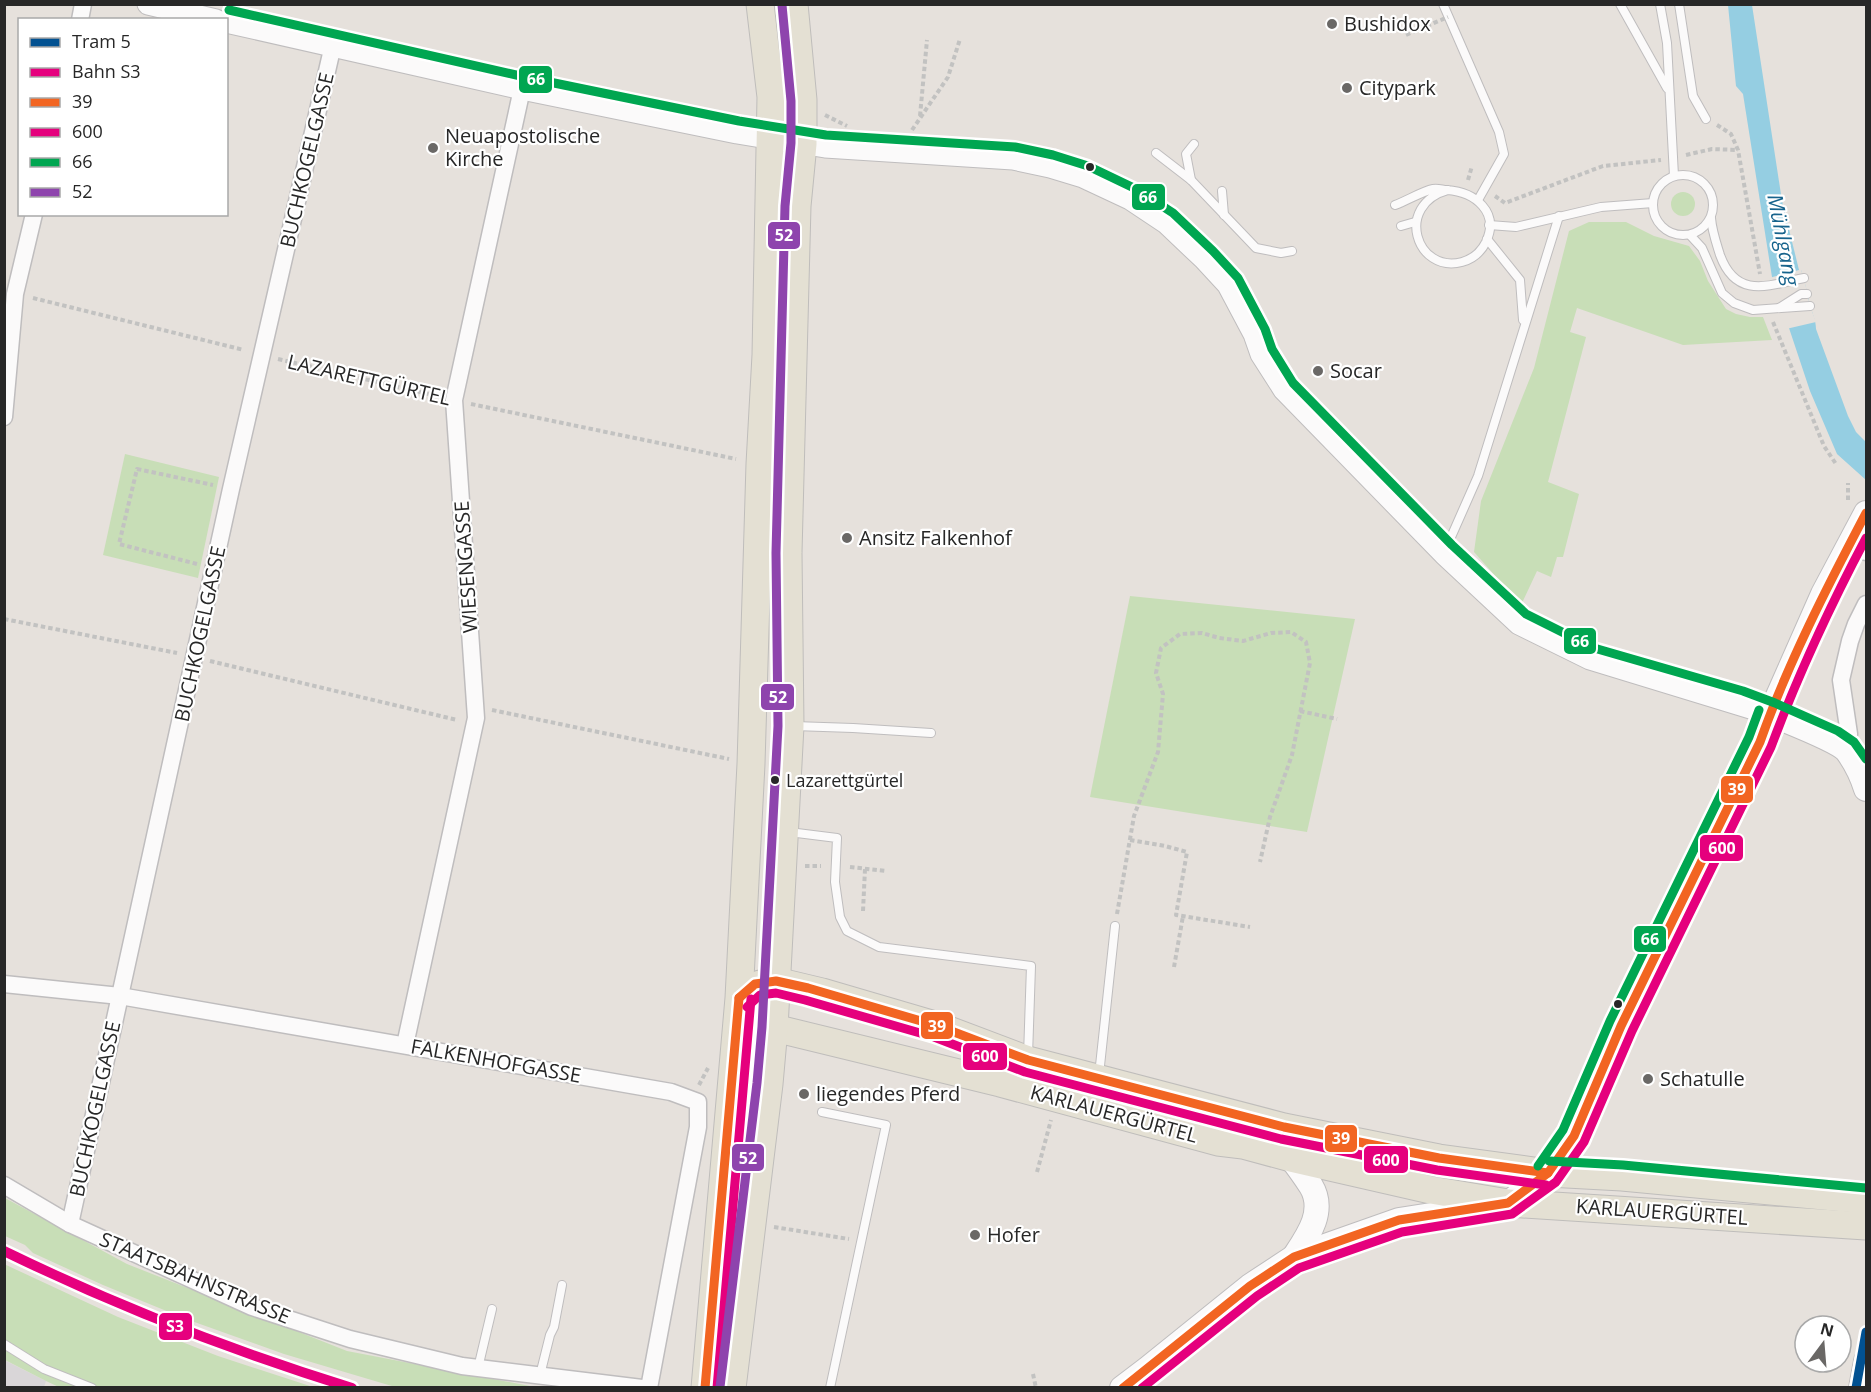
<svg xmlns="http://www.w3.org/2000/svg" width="1871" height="1392" viewBox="0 0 1871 1392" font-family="'Open Sans',sans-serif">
<rect width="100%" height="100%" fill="#e6e1dc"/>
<!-- industrial -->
<polygon fill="#d9d6d8" points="4,1360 46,1381 44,1387 5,1387"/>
<!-- green -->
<g fill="#c8deb7">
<circle cx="1683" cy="204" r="12"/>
<polygon points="1589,222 1626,222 1654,236 1689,246 1700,261 1708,281 1726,309 1736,314 1750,317 1763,317 1772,340 1683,345 1577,308 1570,332 1586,337 1548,482 1579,494 1563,557 1557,557 1551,577 1537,571 1521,605 1474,552 1481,501 1534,368 1569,231"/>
<polygon points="125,454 219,477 198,578 103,555"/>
<polygon points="1130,596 1355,619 1307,832 1090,797"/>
<polygon points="5,1198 127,1264 347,1351 535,1387 399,1388 385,1384 284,1354 186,1319 103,1285 33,1253 25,1245 5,1236"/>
<polygon points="4,1264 118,1317 218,1356 313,1387 61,1388 46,1381 5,1360"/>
</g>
<!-- water -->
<path fill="#95cee2" d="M1728,5H1752L1782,201L1799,270H1801C1805,281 1807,293 1810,305C1812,313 1816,320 1816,329L1848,416L1856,432L1866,442V480L1837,454L1810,391L1772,277L1743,94L1736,86Z"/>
<!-- pier -->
<polygon fill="#e6e1dc" points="1799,270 1801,270 1804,278 1810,306 1816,322 1786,329 1769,278"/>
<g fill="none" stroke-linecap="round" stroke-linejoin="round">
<defs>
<g id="service">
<polyline points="1443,4 1499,132 1504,154 1478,200"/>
<polyline points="1620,4 1667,88"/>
<polyline points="1660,4 1667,43 1674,176"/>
<polyline points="1679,4 1693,96 1706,119"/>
<polyline points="1156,153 1191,180 1256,248 1281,253 1292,251"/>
<circle cx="1683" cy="205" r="30"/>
<polyline points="1191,180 1186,154 1194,144"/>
<polyline points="1222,191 1224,215"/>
<path d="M1395,205C1406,201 1423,191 1433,189C1438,188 1443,190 1447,190C1475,192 1500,212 1486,242C1481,252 1473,259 1462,262C1416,274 1394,205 1448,190"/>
<path d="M1711,218C1712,231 1716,242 1720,255C1736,299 1767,286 1804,278"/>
<polyline points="1489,225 1516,227 1601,207 1653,203"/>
<polyline points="1401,226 1415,222"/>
<polyline points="1690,235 1702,248 1722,293 1734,303 1753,310 1810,306"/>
<polyline points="1487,239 1520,280 1523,320"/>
<polyline points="1779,308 1801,294 1807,294"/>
<polyline points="1444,553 1478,476 1559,216"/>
<polyline points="794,726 853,728 931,733"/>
<polyline points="789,832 837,838 835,882 840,917 847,931 879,947 1031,966 1028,1056"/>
<polyline points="1099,1075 1115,926"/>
<polyline points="822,1112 886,1125 830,1388"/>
<polyline points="4,1344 44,1369 92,1388"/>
<polyline points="478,1368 492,1309"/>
<polyline points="540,1375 550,1335 554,1327 562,1285"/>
</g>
<g id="minor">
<polyline points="80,20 83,4"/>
<polyline points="4,417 15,294 34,214"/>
<polyline points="1853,540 1866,552"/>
<polyline points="1845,750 1849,734 1841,680 1850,641 1856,624 1866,604"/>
<polyline points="4,984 120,996 671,1092 698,1102 698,1127 649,1388"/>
<polyline points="405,1045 476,718 454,400 522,89"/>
<polyline points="4,1185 70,1224 252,1307 350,1339 462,1366 642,1388"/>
<polyline points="70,1224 231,489 333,45"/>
</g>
<g id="tertiary">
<polyline points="148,4 216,20"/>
<polyline points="226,22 522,89 737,133 825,147 1013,159 1050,167 1083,177 1130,199 1166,223 1204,259 1228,285 1254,334 1261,354 1284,390 1444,554 1519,624 1590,659 1770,714"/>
</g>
<g id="secondary">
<path d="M1770,714C1786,721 1837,740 1847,751C1855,762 1862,776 1866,789"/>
<path d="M1291,1158C1298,1167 1305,1177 1311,1186C1326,1211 1308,1236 1294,1257"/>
<polyline points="1122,1388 1147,1369 1250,1286 1294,1257 1399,1220 1508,1203 1548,1173 1574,1136 1621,1026 1760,742 1770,714 1823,594 1866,513"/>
<polyline points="1861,1388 1866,1361"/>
</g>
<g id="primary">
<polyline points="760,984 776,981 822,992 938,1026 1028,1060 1284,1127 1439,1158 1548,1173 1622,1177 1866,1200"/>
<polyline points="760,1016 774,1028 1000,1083 1218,1142 1243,1145 1291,1158 1431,1190 1508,1203 1866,1226"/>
<polyline points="705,1388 739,998 751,764 760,464 766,355 771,97 760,4"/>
<polyline points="732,1388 769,1084 774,1028 790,726 788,553 797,206 803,144 803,100 794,4"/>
</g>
</defs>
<!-- service casing -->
<use href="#service" stroke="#bfbdbe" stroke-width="10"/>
<!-- minor casing -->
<use href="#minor" stroke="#bfbdbe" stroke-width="19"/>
<!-- tertiary casing -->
<use href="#tertiary" stroke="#bfbdbe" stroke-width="23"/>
<!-- secondary casing -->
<use href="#secondary" stroke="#bfbdbe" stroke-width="26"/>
<!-- primary casing -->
<use href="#primary" stroke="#bfbdbb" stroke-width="29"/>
<!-- path -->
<g stroke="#c2c2c1" stroke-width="4" stroke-dasharray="4.5 3" stroke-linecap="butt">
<polyline points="825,115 847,126"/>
<polyline points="920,116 927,40"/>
<polyline points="1717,125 1731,134 1738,150 1760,274"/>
<polyline points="912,130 948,77 960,39"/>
<polyline points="1686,155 1712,149 1738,150"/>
<polyline points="1468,180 1472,166"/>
<polyline points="1495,196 1505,203 1603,166 1661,160"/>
<polyline points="33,298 244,350"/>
<polyline points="1773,322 1824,446 1836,464"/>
<polyline points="278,359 437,396"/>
<polyline points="471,404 736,459"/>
<polyline points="1848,500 1848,483"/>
<polyline points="197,564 119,544 137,469 213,485"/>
<polyline points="4,619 177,653"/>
<polyline points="210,661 457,720"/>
<polyline points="492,710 729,759"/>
<polyline points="1300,711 1337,719"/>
<polyline points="1130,840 1165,846 1187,852 1176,915 1250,927"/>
<polyline points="805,866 821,866"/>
<polyline points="850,867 886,871"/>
<polyline points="863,911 865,869"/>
<polyline points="1117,914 1134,816 1158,752 1163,694 1156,673 1161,648 1180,634 1202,633 1219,638 1243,641 1271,633 1291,632 1306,642 1310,663 1292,755 1270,817 1260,862"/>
<polyline points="1174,967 1183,916"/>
<polyline points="699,1085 708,1068"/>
<polyline points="1037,1172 1051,1120"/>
<polyline points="774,1227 849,1239"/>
<polyline points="1033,1374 1036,1388"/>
</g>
<!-- service -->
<use href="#service" stroke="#fbfafa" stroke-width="8"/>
<!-- minor -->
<use href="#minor" stroke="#fbfafa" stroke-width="16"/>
<!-- tertiary -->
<use href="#tertiary" stroke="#fbfafa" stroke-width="21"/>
<!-- secondary -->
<use href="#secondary" stroke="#fbfafa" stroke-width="24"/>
<!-- primary -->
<use href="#primary" stroke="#e4e0d3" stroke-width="27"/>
<!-- path-bridge -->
<polyline stroke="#c2c2c1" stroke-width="4" stroke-dasharray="4.5 3" stroke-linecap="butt" points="1406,35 1448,17"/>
<defs>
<g id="bus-1">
<polyline points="739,998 755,984 776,981 808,988 938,1026 1028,1060 1284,1127 1439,1158 1548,1173"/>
<polyline points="705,1388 739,998"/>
<path d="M1123,1388L1250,1286L1294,1257L1399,1220L1508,1203L1548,1173L1574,1136L1621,1026L1760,742C1788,663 1827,587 1866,513"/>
</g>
<g id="bus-2">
<polyline points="747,1007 760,995 776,993 805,1000 934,1037 1025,1072 1281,1139 1437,1170 1546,1185"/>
<polyline points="717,1388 751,999"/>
<path d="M1142,1388L1257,1296L1299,1268L1402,1232L1512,1214L1556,1182L1584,1142L1632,1031L1771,747C1798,675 1830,606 1866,538"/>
</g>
<g id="bus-3">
<polyline points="229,10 525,77 739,121 826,135 1015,147 1053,155 1088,166 1136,189 1173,213 1213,251 1238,278 1265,329 1272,349 1293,383 1452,545 1526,614 1594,648 1743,691 1775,703 1838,731 1854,742 1866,759"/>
<polyline points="1549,1161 1623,1165 1866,1188"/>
<polyline points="1538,1166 1563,1130 1610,1021 1749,737 1759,710"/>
</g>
<polyline id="bus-4" points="720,1387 757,1083 762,1027 778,726 776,553 785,206 791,143 791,101 782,5"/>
</defs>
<!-- bus-1 casing -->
<use href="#bus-1" stroke="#fff" stroke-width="14"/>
<!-- bus-2 casing -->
<use href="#bus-2" stroke="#fff" stroke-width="14"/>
<!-- bus-3 casing -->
<use href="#bus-3" stroke="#fff" stroke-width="14"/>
<!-- bus-4 casing -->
<use href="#bus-4" stroke="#fff" stroke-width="14"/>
<!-- bus-1 -->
<use href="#bus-1" stroke="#f26522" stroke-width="9"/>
<!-- bus-2 -->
<use href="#bus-2" stroke="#e5007d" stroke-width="9"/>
<!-- bus-3 -->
<use href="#bus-3" stroke="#00a651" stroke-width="9"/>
<!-- bus-4 -->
<use href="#bus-4" stroke="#8e44ad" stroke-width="9"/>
<defs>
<path id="rail-1" d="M4,1251C117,1306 232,1351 352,1388"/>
</defs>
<!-- rail-1 casing -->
<use href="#rail-1" stroke="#fff" stroke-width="15"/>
<!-- rail-1 -->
<use href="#rail-1" stroke="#e6007e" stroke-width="10"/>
<defs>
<polyline id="tram-1" points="1856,1388 1866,1332"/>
</defs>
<!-- tram-1 casing -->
<use href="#tram-1" stroke="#fff" stroke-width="14"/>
<!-- tram-1 -->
<use href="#tram-1" stroke="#025191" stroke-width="9"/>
</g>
<!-- markers -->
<g fill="#6a6866" stroke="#fff" stroke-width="2">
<circle cx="1332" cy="24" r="6"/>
<circle cx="1347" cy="88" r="6"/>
<circle cx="433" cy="148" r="6"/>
<circle cx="1318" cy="371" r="6"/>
<circle cx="847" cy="538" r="6"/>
<circle cx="1648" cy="1079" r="6"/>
<circle cx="804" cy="1094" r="6"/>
<circle cx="975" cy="1235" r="6"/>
</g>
<g fill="#272727" stroke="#fff" stroke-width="2">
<circle cx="1090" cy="167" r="5"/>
<circle cx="775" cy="780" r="5"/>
<circle cx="1618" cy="1004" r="5"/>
</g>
<g text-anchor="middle" stroke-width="4.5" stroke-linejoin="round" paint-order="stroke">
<!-- bus labels -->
<g font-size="18" fill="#272727" stroke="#fff" text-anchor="start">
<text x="786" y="787">Lazarettgürtel</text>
</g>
<!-- poi labels -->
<g font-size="20" fill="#272727" stroke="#fff" text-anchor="start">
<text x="1344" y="31">Bushidox</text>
<text x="1359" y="95">Citypark</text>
<text x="445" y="143">Neuapostolische<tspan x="445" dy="23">Kirche</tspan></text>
<text x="1330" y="378">Socar</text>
<text x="859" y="545">Ansitz Falkenhof</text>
<text x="1660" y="1086">Schatulle</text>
<text x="816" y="1101">liegendes Pferd</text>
<text x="987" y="1242">Hofer</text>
</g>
<!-- street labels -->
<g font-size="20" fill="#272727" stroke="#fff">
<text transform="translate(307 160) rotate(-77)" y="7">BUCHKOGELGASSE</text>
<text transform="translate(369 380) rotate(13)" y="7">LAZARETTGÜRTEL</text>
<text transform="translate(466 567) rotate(-94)" y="7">WIESENGASSE</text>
<text transform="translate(200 634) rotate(-78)" y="7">BUCHKOGELGASSE</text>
<text transform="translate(496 1061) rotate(10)" y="7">FALKENHOFGASSE</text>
<text transform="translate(95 1109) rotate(-78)" y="7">BUCHKOGELGASSE</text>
<text transform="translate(1114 1114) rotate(15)" y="7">KARLAUERGÜRTEL</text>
<text transform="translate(1662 1212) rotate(4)" y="7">KARLAUERGÜRTEL</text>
<text transform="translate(195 1278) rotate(23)" y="7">STAATSBAHNSTRASSE</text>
</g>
<!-- water labels -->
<g font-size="21" font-style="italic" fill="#16638c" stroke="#fff">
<text transform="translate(1783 240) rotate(79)" y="7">Mühlgang</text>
</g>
</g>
<g stroke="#fff" stroke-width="2">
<rect x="518" y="65" width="35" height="29" rx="6" fill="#00a651"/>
<rect x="1131" y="183" width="35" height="28" rx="6" fill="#00a651"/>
<rect x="767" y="221" width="34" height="29" rx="6" fill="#8e44ad"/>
<rect x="1563" y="627" width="34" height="28" rx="6" fill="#00a651"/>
<rect x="760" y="683" width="35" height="28" rx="6" fill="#8e44ad"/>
<rect x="1720" y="775" width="34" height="29" rx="6" fill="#f26522"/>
<rect x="1699" y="834" width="45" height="28" rx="6" fill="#e5007d"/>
<rect x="1633" y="925" width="34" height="28" rx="6" fill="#00a651"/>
<rect x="920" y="1011" width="34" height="29" rx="6" fill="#f26522"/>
<rect x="962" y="1042" width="46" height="29" rx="6" fill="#e5007d"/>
<rect x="1324" y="1124" width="34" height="29" rx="6" fill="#f26522"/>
<rect x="731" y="1143" width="34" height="29" rx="6" fill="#8e44ad"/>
<rect x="1363" y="1145" width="46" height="29" rx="6" fill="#e5007d"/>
<rect x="158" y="1312" width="35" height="29" rx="6" fill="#e6007e"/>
</g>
<g font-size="16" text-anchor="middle" font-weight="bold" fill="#fff">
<text x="536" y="85">66</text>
<text x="1148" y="203">66</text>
<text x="784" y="241">52</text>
<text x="1580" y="647">66</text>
<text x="778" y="703">52</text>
<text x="1737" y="795">39</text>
<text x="1722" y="854">600</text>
<text x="1650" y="945">66</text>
<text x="937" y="1032">39</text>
<text x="985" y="1062">600</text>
<text x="1341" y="1144">39</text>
<text x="748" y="1164">52</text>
<text x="1386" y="1166">600</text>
<text x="175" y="1332">S3</text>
</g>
<!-- border -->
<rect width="1871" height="1392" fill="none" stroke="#272727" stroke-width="12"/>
<!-- legend -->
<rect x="18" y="18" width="210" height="198" fill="#ffffff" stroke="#a9a9a9" stroke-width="1.5"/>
<rect x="30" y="38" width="30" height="9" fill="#025191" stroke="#a9a9a9" stroke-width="1.5"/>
<text x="72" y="48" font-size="18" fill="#272727">Tram 5</text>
<rect x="30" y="68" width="30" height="9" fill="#e6007e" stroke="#a9a9a9" stroke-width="1.5"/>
<text x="72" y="78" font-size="18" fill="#272727">Bahn S3</text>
<rect x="30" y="98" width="30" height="9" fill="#f26522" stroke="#a9a9a9" stroke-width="1.5"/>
<text x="72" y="108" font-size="18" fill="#272727">39</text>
<rect x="30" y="128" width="30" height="9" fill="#e5007d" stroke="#a9a9a9" stroke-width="1.5"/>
<text x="72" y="138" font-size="18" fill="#272727">600</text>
<rect x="30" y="158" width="30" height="9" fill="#00a651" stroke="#a9a9a9" stroke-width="1.5"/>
<text x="72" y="168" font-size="18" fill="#272727">66</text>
<rect x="30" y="188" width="30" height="9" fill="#8e44ad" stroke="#a9a9a9" stroke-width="1.5"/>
<text x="72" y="198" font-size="18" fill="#272727">52</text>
<!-- north arrow -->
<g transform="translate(1823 1344) rotate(16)"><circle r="28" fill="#ffffff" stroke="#a9a9a9" stroke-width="1.5"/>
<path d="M0-4.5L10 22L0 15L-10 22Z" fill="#6a6866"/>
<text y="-9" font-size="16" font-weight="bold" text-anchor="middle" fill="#272727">N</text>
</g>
</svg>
